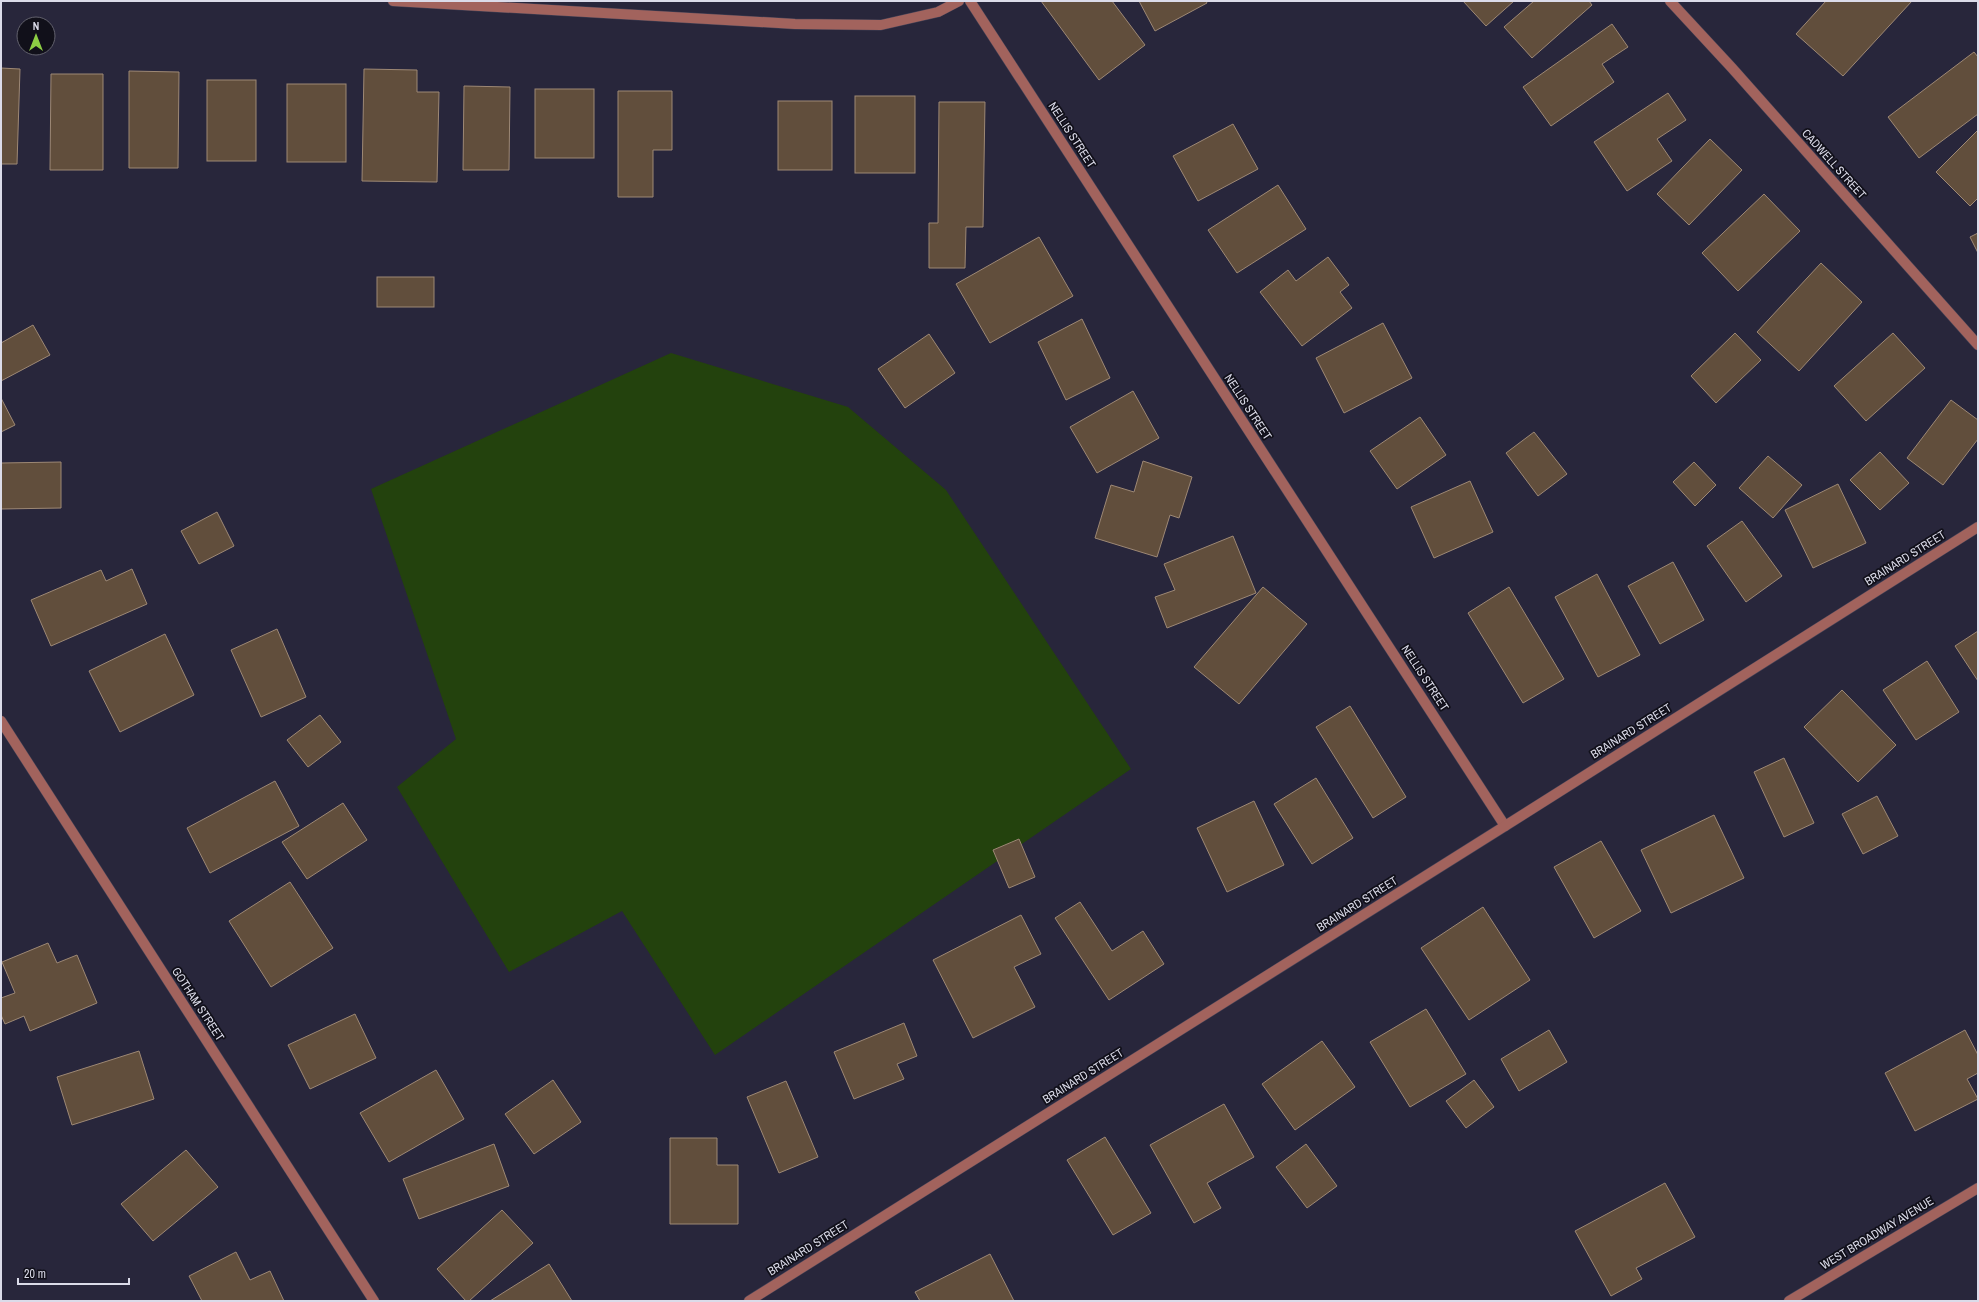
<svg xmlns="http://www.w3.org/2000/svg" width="1979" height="1302" viewBox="0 0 1979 1302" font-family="'Archivo Narrow',sans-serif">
<rect width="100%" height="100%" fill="#28263b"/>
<!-- green -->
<polygon fill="#23420d" points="671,353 848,407 946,490 1131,769 715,1055 622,911 509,972 397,787 456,739 371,489"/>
<!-- building -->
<g fill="#614e3c" stroke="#9d8875">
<polygon points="1041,1 1112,1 1145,45 1099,80"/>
<polygon points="1139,1 1206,1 1207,3 1155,31"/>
<polygon points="1463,1 1514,1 1486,26"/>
<polygon points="1534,1 1589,1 1592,5 1532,58 1504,27"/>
<polygon points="1826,1 1912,1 1843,76 1796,34"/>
<polygon points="1612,24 1628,47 1602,64 1614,82 1551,126 1523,87"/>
<polygon points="1974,52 1978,57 1978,114 1919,158 1888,117"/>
<polygon points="1,68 20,69 17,164 1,164"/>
<polygon points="364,69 417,70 417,92 439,92 437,182 362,181"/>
<polygon points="129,71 179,72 178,168 129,168"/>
<polygon points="51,74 103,74 103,170 50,170"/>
<rect x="207" y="80" width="49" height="81"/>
<rect x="287" y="84" width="59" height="78"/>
<polygon points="464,86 510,87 509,170 463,170"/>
<rect x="535" y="89" width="59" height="69"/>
<polygon points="618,91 672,91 672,150 653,150 653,197 618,197"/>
<polygon points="1668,93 1686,120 1657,139 1672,161 1627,191 1594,142"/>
<rect x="855" y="96" width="60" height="77"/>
<rect x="778" y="101" width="54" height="69"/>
<polygon points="939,102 985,102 983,227 966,227 965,268 929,268 929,223 938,223"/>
<polygon points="1233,124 1258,169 1198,201 1173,156"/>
<polygon points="1978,130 1978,198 1970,206 1936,172"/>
<polygon points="1710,139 1742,170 1689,225 1657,194"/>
<polygon points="1278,185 1306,229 1237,273 1208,230"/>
<polygon points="1764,194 1800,231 1738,291 1702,253"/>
<polygon points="1978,233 1978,253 1970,237"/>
<polygon points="1039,237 1073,296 990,343 956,284"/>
<polygon points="1328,257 1349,285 1340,292 1352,308 1302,346 1260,292 1288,270 1296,281"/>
<polygon points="1821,263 1862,302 1799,371 1757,332"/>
<rect x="377" y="277" width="57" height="30"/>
<polygon points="1082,319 1110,378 1066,400 1038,342"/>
<polygon points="1383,323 1412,378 1344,413 1316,358"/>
<polygon points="33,325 50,355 1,381 1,343"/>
<polygon points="1735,333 1761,360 1716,403 1691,376"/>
<polygon points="1893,333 1925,368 1866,421 1834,386"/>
<polygon points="929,334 955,373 905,408 878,369"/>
<polygon points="1133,391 1159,438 1097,473 1070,427"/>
<polygon points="1,398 15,425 1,432"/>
<polygon points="1951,400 1978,420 1978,439 1943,485 1907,458"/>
<polygon points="1420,417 1446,455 1397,489 1370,451"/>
<polygon points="1534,432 1567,474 1538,496 1506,453"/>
<polygon points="1880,452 1909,483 1880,510 1850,480"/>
<polygon points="1768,456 1802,485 1773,518 1739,488"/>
<polygon points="1143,461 1192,477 1179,518 1170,515 1157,557 1095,538 1111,485 1134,492"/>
<polygon points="61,462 61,508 1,509 1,463"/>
<polygon points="1694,462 1716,485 1695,506 1673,482"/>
<polygon points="1470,481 1493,532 1434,558 1411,507"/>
<polygon points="1838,484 1866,543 1813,568 1785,510"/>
<polygon points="217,512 234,546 199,564 181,531"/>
<polygon points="1742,521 1782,576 1746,602 1707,546"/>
<polygon points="1233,536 1256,593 1167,628 1155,597 1175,590 1164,564"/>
<polygon points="1673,562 1704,620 1660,644 1628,586"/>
<polygon points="132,569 147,604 51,646 31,600 101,570 106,581"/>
<polygon points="1597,574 1640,655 1598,677 1555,597"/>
<polygon points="1263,587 1307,624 1239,704 1194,667"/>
<polygon points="1509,587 1564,679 1523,703 1468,613"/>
<polygon points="277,629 306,697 261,717 231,650"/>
<polygon points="1978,631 1978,681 1955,646"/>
<polygon points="165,634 194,695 120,732 89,671"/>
<polygon points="1927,661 1959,712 1916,740 1883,690"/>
<polygon points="1842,690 1896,745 1858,782 1804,727"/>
<polygon points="1350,706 1406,797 1373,818 1316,727"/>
<polygon points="320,715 341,742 308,767 287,740"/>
<polygon points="1784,758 1814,823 1784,837 1754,772"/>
<polygon points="1316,778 1353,838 1312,864 1274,804"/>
<polygon points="275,781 299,826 210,873 187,828"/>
<polygon points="1877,796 1898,836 1863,854 1842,814"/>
<polygon points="1254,801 1284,865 1227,892 1197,828"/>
<polygon points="343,803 367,840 307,879 282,842"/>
<polygon points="1714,815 1744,878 1671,913 1641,850"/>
<polygon points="1019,839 1035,877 1009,888 993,850"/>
<polygon points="1601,841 1641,911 1594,938 1554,867"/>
<polygon points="290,882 333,948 271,987 229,921"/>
<polygon points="1080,902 1112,951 1143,931 1164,964 1109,1000 1055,918"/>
<polygon points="1483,907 1530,980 1469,1020 1421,948"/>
<polygon points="1021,915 1041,954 1014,967 1035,1007 973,1038 933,960"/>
<polygon points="48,943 57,963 77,955 97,1003 30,1031 24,1016 5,1024 1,1015 1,998 15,993 2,962"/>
<polygon points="1426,1009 1466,1074 1410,1107 1370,1042"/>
<polygon points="355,1014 376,1058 310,1089 288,1045"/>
<polygon points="904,1023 917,1056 897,1064 904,1079 854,1099 834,1052"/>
<polygon points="1549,1030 1567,1062 1519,1091 1501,1059"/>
<polygon points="1965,1030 1978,1055 1978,1073 1967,1079 1978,1099 1915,1131 1885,1073"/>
<polygon points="1322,1041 1355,1087 1295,1130 1262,1084"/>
<polygon points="139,1051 154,1099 72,1125 57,1077"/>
<polygon points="436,1070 464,1119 389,1162 360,1113"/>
<polygon points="553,1080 581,1122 534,1154 505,1114"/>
<polygon points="1474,1080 1494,1107 1466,1128 1446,1101"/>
<polygon points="786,1081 818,1157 779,1173 747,1097"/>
<polygon points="1224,1104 1254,1157 1207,1183 1221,1208 1194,1223 1150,1145"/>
<polygon points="1105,1137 1151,1213 1113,1235 1067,1160"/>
<polygon points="670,1138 717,1138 717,1165 738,1165 738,1224 670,1224"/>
<polygon points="494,1144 509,1186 419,1219 403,1179"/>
<polygon points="1306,1144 1337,1186 1307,1208 1276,1167"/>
<polygon points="186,1150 218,1187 153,1241 121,1204"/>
<polygon points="1665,1183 1695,1237 1636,1268 1642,1279 1611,1296 1575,1231"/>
<polygon points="502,1210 533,1243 469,1301 466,1301 437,1269"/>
<polygon points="236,1252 250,1280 270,1271 284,1301 202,1301 189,1276"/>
<polygon points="990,1254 1014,1301 920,1301 915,1292"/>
<polygon points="549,1264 572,1301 490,1301"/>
</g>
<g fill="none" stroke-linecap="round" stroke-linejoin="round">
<defs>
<g id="minor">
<polyline points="393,1 795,24 881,25 938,12 959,1"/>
<polyline points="970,1 1505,826"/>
<polyline points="1670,1 1732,68 1978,345"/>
<polyline points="1,721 374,1301"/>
<polyline points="749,1301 1505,826 1978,527"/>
<polyline points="1789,1301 1978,1188"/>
</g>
</defs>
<!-- minor casing -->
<use href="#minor" stroke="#454357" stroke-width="11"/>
<!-- minor -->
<use href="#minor" stroke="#a2635d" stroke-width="10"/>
</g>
<g text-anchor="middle" stroke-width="3.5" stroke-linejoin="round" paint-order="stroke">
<!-- street labels -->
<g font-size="12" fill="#dbdbe9" stroke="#11101a">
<text transform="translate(1072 135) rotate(57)" y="4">NELLIS STREET</text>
<text transform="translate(1834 164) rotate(48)" y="4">CADWELL STREET</text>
<text transform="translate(1248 407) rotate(57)" y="4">NELLIS STREET</text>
<text transform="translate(1905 558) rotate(-32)" y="4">BRAINARD STREET</text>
<text transform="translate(1425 678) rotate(57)" y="4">NELLIS STREET</text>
<text transform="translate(1631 731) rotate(-32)" y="4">BRAINARD STREET</text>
<text transform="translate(1357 904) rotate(-32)" y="4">BRAINARD STREET</text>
<text transform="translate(198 1004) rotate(57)" y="4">GOTHAM STREET</text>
<text transform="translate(1083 1076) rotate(-32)" y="4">BRAINARD STREET</text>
<text transform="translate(1877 1233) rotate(-31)" y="4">WEST BROADWAY AVENUE</text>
<text transform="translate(808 1248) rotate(-32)" y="4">BRAINARD STREET</text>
</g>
</g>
<!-- border -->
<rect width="1979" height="1302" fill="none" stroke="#dbdbe9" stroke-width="4"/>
<!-- north arrow -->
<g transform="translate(36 36)"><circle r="19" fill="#11101a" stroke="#62616d"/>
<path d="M0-3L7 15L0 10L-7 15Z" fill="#8dce44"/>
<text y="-6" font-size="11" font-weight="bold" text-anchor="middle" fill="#dbdbe9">N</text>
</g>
<!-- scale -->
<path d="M18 1278v6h111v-6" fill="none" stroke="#dbdbe9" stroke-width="2"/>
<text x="24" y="1278" font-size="12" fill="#dbdbe9" stroke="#11101a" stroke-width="3" paint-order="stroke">20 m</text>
</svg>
